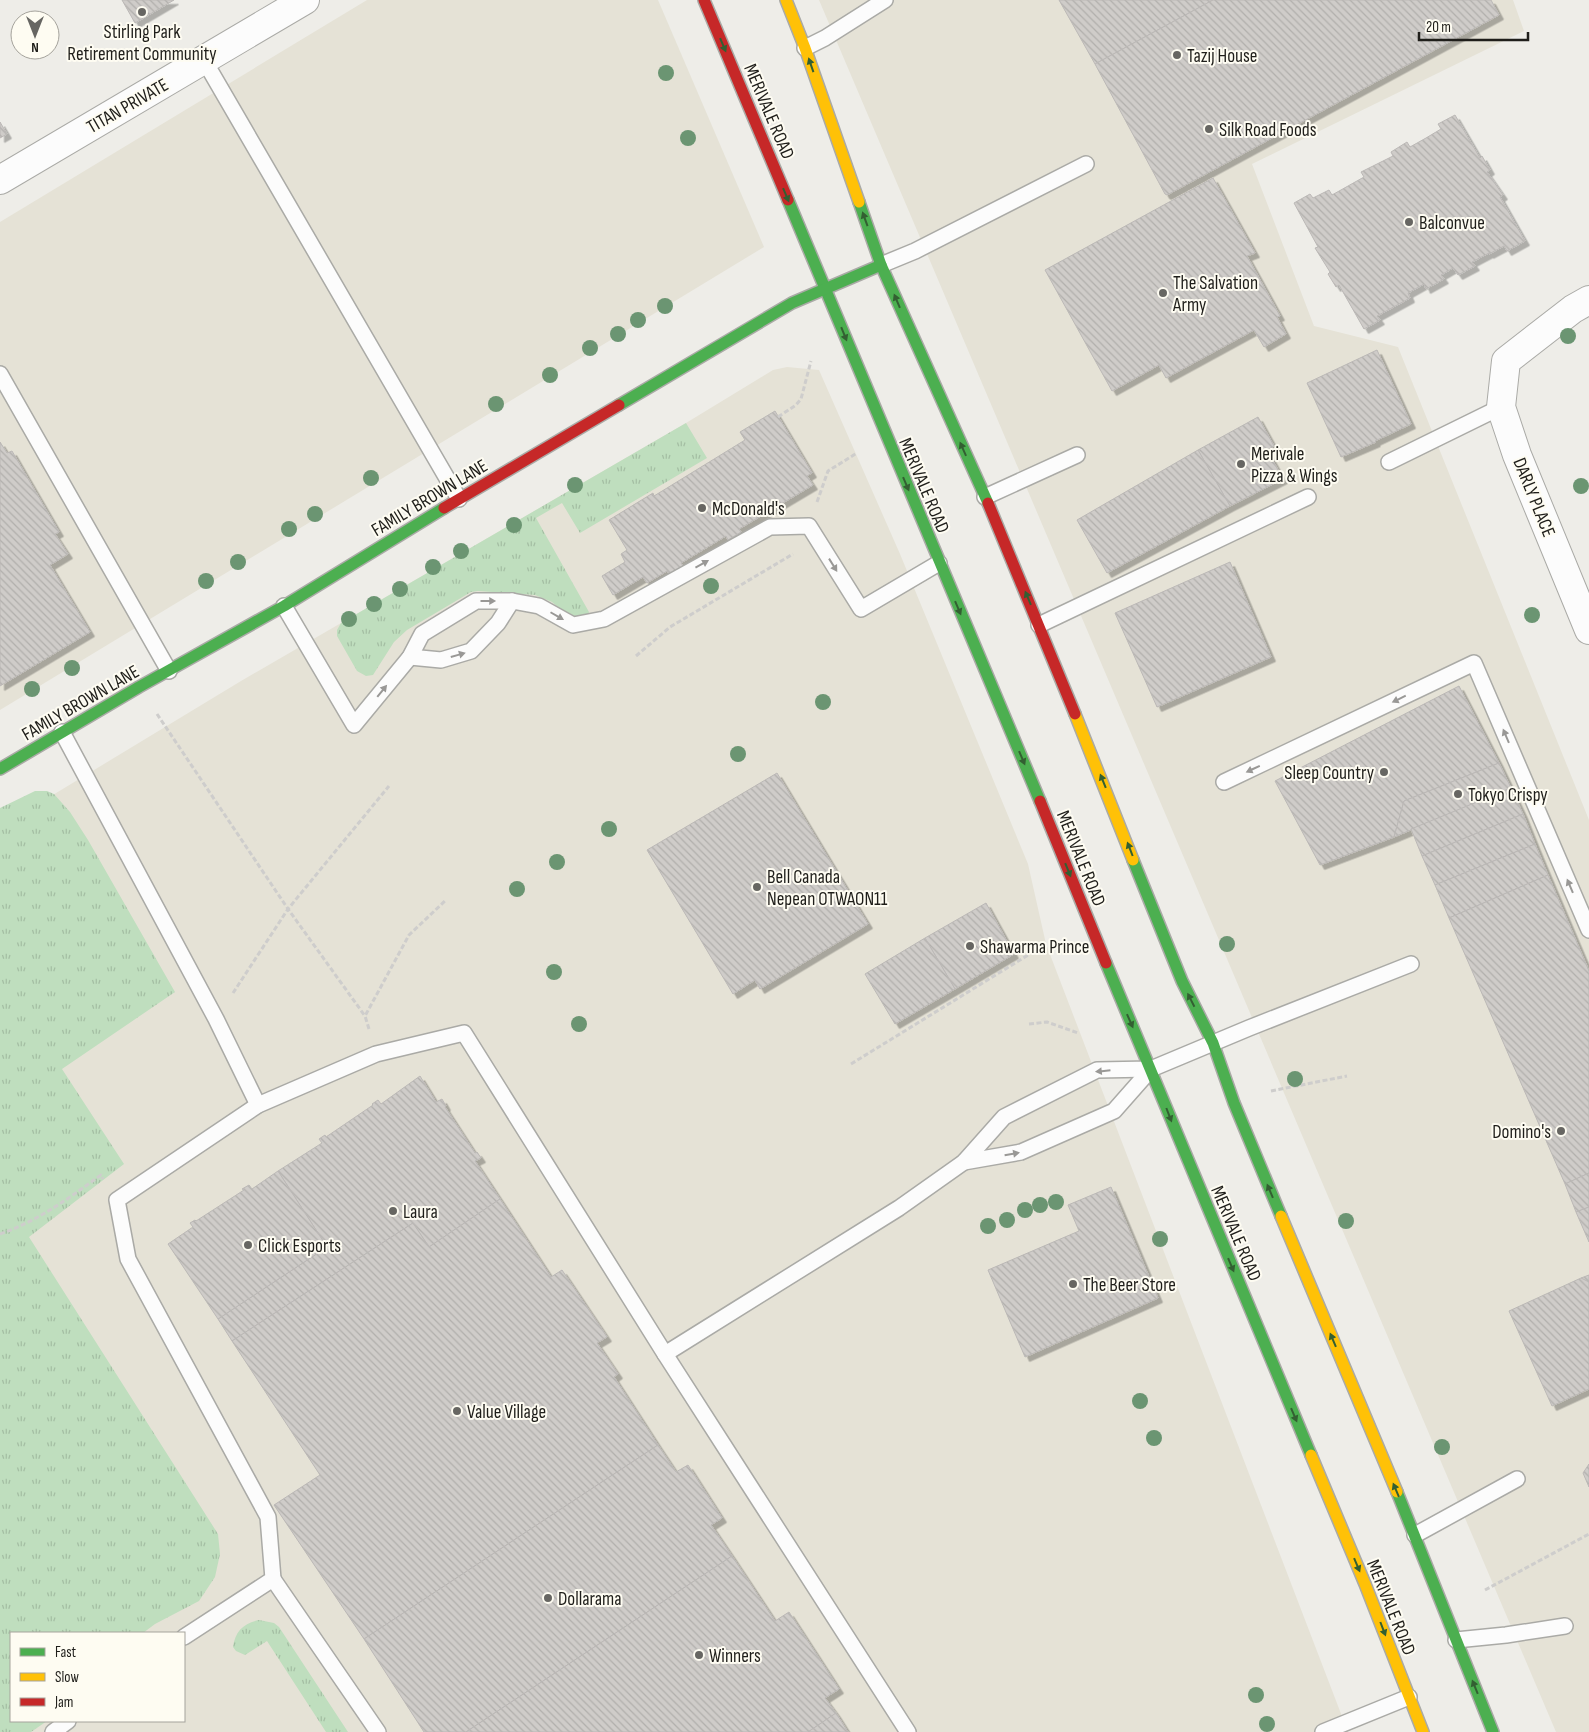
<svg xmlns="http://www.w3.org/2000/svg" width="1589" height="1732" viewBox="0 0 1589 1732" font-family="'Sofia Sans Condensed',sans-serif">
<defs>
<pattern id="grass-tufts" width="24" height="20" patternUnits="userSpaceOnUse" patternTransform="scale(1.25)"><rect width="24" height="20" fill="#bfdebe"/><path d="M3 7l-1-3M5 7V3M7 7l1-3M15 17l-1-3M17 17v-4M19 17l1-3" fill="none" stroke="#a4bea3"/></pattern>
<pattern id="building-back-hatch" width="6" height="6" patternUnits="userSpaceOnUse" patternTransform="scale(1.25)"><rect width="6" height="6" fill="#cfccc9"/><path d="M-1 5l2 2M0 0l6 6M5-1l2 2" fill="none" stroke="#b1afac"/></pattern>
<filter id="shadow"><feDropShadow dx="4.5" dy="4.5" stdDeviation="0" flood-color="#0004"/></filter>
</defs>
<rect width="100%" height="100%" fill="#eeede8"/>
<!-- built -->
<g fill="#e5e2d6" fill-rule="evenodd">
<polygon points="367,0 658,0 764,247 0,710 0,222"/>
<polygon points="819,0 1513,0 1524,31 1252,164 1314,326 1398,347 1589,820 1589,1732 1556,1732"/>
<path d="M787,367L819,370L900,554L1028,864L1046,944L1348,1732H0V827L241,681L686,423L773,370ZM11,1633H184V1721H11Z"/>
</g>
<!-- grass -->
<g fill="url(#grass-tufts)">
<polygon points="686,423 707,458 580,533 562,503 536,518 589,612 588,616 585,618 573,617 566,614 552,602 535,595 478,591 471,592 407,630 394,642 373,675 366,676 357,671 337,636 337,630 341,623"/>
<polygon points="35,791 47,791 54,794 70,812 88,840 175,992 62,1069 124,1164 29,1237 218,1534 220,1554 215,1577 199,1601 155,1624 143,1633 11,1633 11,1721 47,1721 31,1732 0,1732 0,808"/>
<path d="M259,1620L274,1623L279,1627L348,1732H326L267,1641L245,1655L236,1651L233,1647C235,1631 244,1623 259,1620Z"/>
</g>
<!-- building -->
<g fill="url(#building-back-hatch)" stroke="#bbb8b6" filter="url(#shadow)">
<polygon points="122,0 174,0 135,23"/>
<polygon points="1059,0 1213,0 1095,64"/>
<polygon points="1213,0 1491,0 1499,15 1167,195 1165,194 1095,64"/>
<polygon points="1455,115 1480,158 1482,156 1490,170 1487,172 1503,195 1500,197 1525,241 1507,251 1504,246 1489,254 1489,253 1472,262 1475,266 1458,275 1453,268 1441,275 1444,279 1426,289 1424,284 1408,293 1410,298 1377,316 1380,320 1364,329 1339,285 1336,287 1328,274 1330,272 1315,248 1318,247 1294,203 1310,194 1313,198 1329,190 1332,195 1364,177 1361,172 1393,156 1391,152 1407,142 1410,147 1426,138 1441,129 1438,124"/>
<polygon points="0,122 7,134 0,138"/>
<polygon points="1213,178 1255,253 1247,256 1280,316 1277,317 1286,334 1264,347 1254,330 1166,378 1159,365 1112,391 1045,270"/>
<polygon points="1377,350 1411,424 1375,441 1376,442 1341,457 1307,383"/>
<polygon points="775,411 812,473 807,476 813,485 739,529 741,532 728,540 726,536 681,563 683,566 670,575 667,571 647,583 643,577 613,595 602,576 625,562 621,554 627,550 609,520 653,493 654,496 745,440 740,432"/>
<polygon points="1258,417 1274,446 1267,450 1283,479 1230,506 1198,450"/>
<polygon points="0,442 7,453 12,451 59,532 55,534 68,554 50,565 90,632 0,686"/>
<polygon points="1198,450 1230,506 1107,573 1077,520"/>
<polygon points="1230,562 1271,657 1157,707 1115,613"/>
<polygon points="1459,686 1499,763 1404,801 1394,837 1320,865 1275,781"/>
<polygon points="1499,763 1511,788 1394,837 1404,801"/>
<polygon points="777,773 868,924 760,989 755,980 733,994 647,850"/>
<polygon points="1511,788 1523,814 1422,856 1411,829"/>
<polygon points="1523,814 1535,844 1435,885 1422,856"/>
<polygon points="1535,844 1548,875 1449,918 1435,885"/>
<polygon points="1548,875 1589,971 1589,1173 1565,1184 1449,918"/>
<polygon points="986,903 1014,954 955,989 925,938"/>
<polygon points="925,938 955,989 895,1024 865,974"/>
<polygon points="420,1076 436,1102 442,1099 446,1106 445,1107 475,1153 477,1152 481,1158 475,1161 500,1199 429,1247 413,1223 232,1341 218,1319 327,1247 278,1171 322,1143 319,1139 325,1135 326,1137 373,1105 372,1104 378,1100 381,1104"/>
<polygon points="278,1171 327,1247 218,1319 168,1244 193,1227 190,1223 195,1220 196,1221 244,1190 242,1189 249,1185 252,1189"/>
<polygon points="1589,1173 1589,1207 1576,1212 1565,1184"/>
<polygon points="1111,1187 1158,1298 1025,1357 988,1270 1079,1231 1068,1205"/>
<polygon points="500,1199 551,1277 562,1270 607,1337 597,1343 618,1374 614,1377 658,1445 364,1639 274,1505 320,1475 232,1341 413,1223 429,1247"/>
<polygon points="1589,1207 1589,1242 1576,1212"/>
<polygon points="1589,1275 1589,1282 1581,1278"/>
<polygon points="1581,1278 1589,1282 1589,1389 1552,1406 1509,1311"/>
<polygon points="658,1445 676,1472 688,1465 722,1518 711,1525 732,1556 466,1732 424,1732 364,1639"/>
<polygon points="1589,1464 1589,1487 1583,1473"/>
<polygon points="732,1556 775,1621 789,1612 839,1689 825,1698 836,1713 808,1732 466,1732"/>
<polygon points="836,1713 848,1732 808,1732"/>
</g>
<g fill="none" stroke-linecap="round" stroke-linejoin="round">
<defs>
<g id="lane">
<polyline points="805,48 825,38 885,0"/>
<polyline points="204,60 459,499"/>
<polyline points="881,265 915,251 1086,164"/>
<polyline points="0,374 169,671"/>
<polyline points="1389,462 1501,407"/>
<polyline points="985,497 1077,455"/>
<polyline points="284,606 354,725 410,657 422,634 476,601 512,601 539,606 573,625 604,619 770,527 809,526 861,609 939,563"/>
<polyline points="1039,625 1308,497"/>
<polyline points="410,657 441,660 471,651 498,623 512,601"/>
<polyline points="62,732 216,1019 258,1105"/>
<polyline points="1224,782 1474,663 1589,930"/>
<polyline points="964,1162 1021,1152 1114,1111 1151,1069"/>
<polyline points="665,1354 899,1208 964,1162 1004,1117 1097,1070 1151,1069 1249,1028 1411,964"/>
<polyline points="1415,1535 1517,1479"/>
<polyline points="273,1579 378,1732"/>
<polyline points="184,1637 273,1579 268,1517 128,1259 117,1200 258,1105 376,1054 464,1033 665,1354 908,1732"/>
<polyline points="1456,1640 1506,1635 1565,1626"/>
<polyline points="53,1732 68,1721"/>
<polyline points="1323,1732 1409,1697"/>
</g>
<g id="street">
<polyline points="0,180 305,0"/>
<polyline points="1589,300 1573,309 1506,361 1501,407 1517,455 1589,630"/>
</g>
<g id="fast">
<polyline points="788,200 1040,801"/>
<polyline points="859,202 881,265 988,503"/>
<polyline points="619,405 792,303 881,265"/>
<polyline points="0,769 139,687 284,606 444,508"/>
<polyline points="1133,860 1182,981 1213,1043 1234,1103 1281,1216"/>
<polyline points="1106,963 1311,1455"/>
<polyline points="1397,1492 1493,1732"/>
</g>
<g id="slow">
<polyline points="786,0 805,48 859,202"/>
<polyline points="1075,714 1133,860"/>
<polyline points="1281,1216 1397,1492"/>
<polyline points="1311,1455 1365,1584 1423,1732"/>
</g>
<g id="jam">
<polyline points="704,0 788,200"/>
<polyline points="988,503 1075,714"/>
<polyline points="444,508 619,405"/>
<polyline points="1040,801 1106,963"/>
</g>
</defs>
<!-- lane casing -->
<use href="#lane" stroke="#aaaaa6" stroke-width="18"/>
<!-- street casing -->
<use href="#street" stroke="#aaaaa6" stroke-width="30"/>
<!-- fast casing -->
<use href="#fast" stroke="#aaaaa6" stroke-width="14"/>
<!-- slow casing -->
<use href="#slow" stroke="#aaaaa6" stroke-width="14"/>
<!-- jam casing -->
<use href="#jam" stroke="#aaaaa6" stroke-width="14"/>
<!-- path -->
<g stroke="#cecdcc" stroke-width="3" stroke-dasharray="5 2.5" stroke-linecap="butt">
<polyline points="778,417 796,405 801,399 811,361"/>
<polyline points="817,502 828,471 857,453"/>
<polyline points="636,656 670,627 793,554"/>
<polyline points="157,714 288,909 365,1016"/>
<polyline points="233,993 288,909 389,786"/>
<polyline points="1029,1024 1047,1022 1078,1033"/>
<polyline points="369,1029 365,1016 409,935 446,900"/>
<polyline points="851,1064 1046,944"/>
<polyline points="1271,1091 1347,1076"/>
<path d="M0,1234C38,1221 69,1198 101,1175L103,1179"/>
<polyline points="1485,1590 1589,1534"/>
</g>
<!-- lane -->
<use href="#lane" stroke="#fcfcfc" stroke-width="15"/>
<!-- street -->
<use href="#street" stroke="#fcfcfc" stroke-width="28"/>
<!-- fast -->
<use href="#fast" stroke="#4caf50" stroke-width="11"/>
<!-- slow -->
<use href="#slow" stroke="#ffc107" stroke-width="11"/>
<!-- jam -->
<use href="#jam" stroke="#c62828" stroke-width="11"/>
</g>
<!-- trees -->
<g fill="#6b9572">
<circle cx="666" cy="73" r="8"/>
<circle cx="688" cy="138" r="8"/>
<circle cx="665" cy="306" r="8"/>
<circle cx="638" cy="320" r="8"/>
<circle cx="618" cy="334" r="8"/>
<circle cx="1568" cy="336" r="8"/>
<circle cx="590" cy="348" r="8"/>
<circle cx="550" cy="375" r="8"/>
<circle cx="496" cy="404" r="8"/>
<circle cx="371" cy="478" r="8"/>
<circle cx="575" cy="485" r="8"/>
<circle cx="1581" cy="486" r="8"/>
<circle cx="315" cy="514" r="8"/>
<circle cx="514" cy="525" r="8"/>
<circle cx="289" cy="529" r="8"/>
<circle cx="461" cy="551" r="8"/>
<circle cx="238" cy="562" r="8"/>
<circle cx="433" cy="567" r="8"/>
<circle cx="206" cy="581" r="8"/>
<circle cx="711" cy="586" r="8"/>
<circle cx="400" cy="589" r="8"/>
<circle cx="374" cy="604" r="8"/>
<circle cx="1532" cy="615" r="8"/>
<circle cx="349" cy="619" r="8"/>
<circle cx="72" cy="668" r="8"/>
<circle cx="32" cy="689" r="8"/>
<circle cx="823" cy="702" r="8"/>
<circle cx="738" cy="754" r="8"/>
<circle cx="609" cy="829" r="8"/>
<circle cx="557" cy="862" r="8"/>
<circle cx="517" cy="889" r="8"/>
<circle cx="1227" cy="944" r="8"/>
<circle cx="554" cy="972" r="8"/>
<circle cx="579" cy="1024" r="8"/>
<circle cx="1295" cy="1079" r="8"/>
<circle cx="1056" cy="1202" r="8"/>
<circle cx="1040" cy="1205" r="8"/>
<circle cx="1025" cy="1210" r="8"/>
<circle cx="1007" cy="1220" r="8"/>
<circle cx="1346" cy="1221" r="8"/>
<circle cx="988" cy="1226" r="8"/>
<circle cx="1160" cy="1239" r="8"/>
<circle cx="1140" cy="1401" r="8"/>
<circle cx="1154" cy="1438" r="8"/>
<circle cx="1442" cy="1447" r="8"/>
<circle cx="1256" cy="1695" r="8"/>
<circle cx="1267" cy="1724" r="8"/>
</g>
<!-- one-way arrows -->
<defs><path id="oneway-solid" d="M-6-.8H1V-3.2L6.5 0L1 3.2V.8H-6Z" transform="scale(1.25)"/></defs>
<g fill="#335f32">
<use href="#oneway-solid" transform="translate(723 45) rotate(67)"/>
<use href="#oneway-solid" transform="translate(811 65) rotate(-109)"/>
<use href="#oneway-solid" transform="translate(786 195) rotate(67)"/>
<use href="#oneway-solid" transform="translate(865 219) rotate(-110)"/>
<use href="#oneway-solid" transform="translate(897 301) rotate(-113)"/>
<use href="#oneway-solid" transform="translate(844 334) rotate(68)"/>
<use href="#oneway-solid" transform="translate(963 449) rotate(-114)"/>
<use href="#oneway-solid" transform="translate(906 484) rotate(67)"/>
<use href="#oneway-solid" transform="translate(1028 598) rotate(-113)"/>
<use href="#oneway-solid" transform="translate(958 608) rotate(67)"/>
<use href="#oneway-solid" transform="translate(1022 758) rotate(67)"/>
<use href="#oneway-solid" transform="translate(1103 781) rotate(-112)"/>
<use href="#oneway-solid" transform="translate(1130 849) rotate(-111)"/>
<use href="#oneway-solid" transform="translate(1068 870) rotate(68)"/>
<use href="#oneway-solid" transform="translate(1191 1000) rotate(-117)"/>
<use href="#oneway-solid" transform="translate(1130 1021) rotate(66)"/>
<use href="#oneway-solid" transform="translate(1169 1115) rotate(69)"/>
<use href="#oneway-solid" transform="translate(1270 1191) rotate(-113)"/>
<use href="#oneway-solid" transform="translate(1231 1265) rotate(67)"/>
<use href="#oneway-solid" transform="translate(1333 1340) rotate(-113)"/>
<use href="#oneway-solid" transform="translate(1294 1415) rotate(67)"/>
<use href="#oneway-solid" transform="translate(1396 1490) rotate(-113)"/>
<use href="#oneway-solid" transform="translate(1357 1565) rotate(67)"/>
<use href="#oneway-solid" transform="translate(1383 1629) rotate(69)"/>
<use href="#oneway-solid" transform="translate(1475 1687) rotate(-112)"/>
</g>
<g fill="#999896">
<use href="#oneway-solid" transform="translate(702 564) rotate(-29)"/>
<use href="#oneway-solid" transform="translate(833 565) rotate(58)"/>
<use href="#oneway-solid" transform="translate(488 601)"/>
<use href="#oneway-solid" transform="translate(557 616) rotate(30)"/>
<use href="#oneway-solid" transform="translate(458 655) rotate(-16)"/>
<use href="#oneway-solid" transform="translate(382 691) rotate(-51)"/>
<use href="#oneway-solid" transform="translate(1399 699) rotate(154)"/>
<use href="#oneway-solid" transform="translate(1506 736) rotate(-113)"/>
<use href="#oneway-solid" transform="translate(1253 769) rotate(155)"/>
<use href="#oneway-solid" transform="translate(1570 886) rotate(-113)"/>
<use href="#oneway-solid" transform="translate(1103 1071) rotate(174)"/>
<use href="#oneway-solid" transform="translate(1012 1154) rotate(-10)"/>
</g>
<!-- markers -->
<g fill="#676662" stroke="#fefcf2" stroke-width="2">
<circle cx="142" cy="12" r="5"/>
<circle cx="1177" cy="55" r="5"/>
<circle cx="1209" cy="129" r="5"/>
<circle cx="1409" cy="222" r="5"/>
<circle cx="1163" cy="293" r="5"/>
<circle cx="1241" cy="464" r="5"/>
<circle cx="702" cy="508" r="5"/>
<circle cx="1384" cy="772" r="5"/>
<circle cx="1458" cy="794" r="5"/>
<circle cx="757" cy="887" r="5"/>
<circle cx="970" cy="946" r="5"/>
<circle cx="1561" cy="1131" r="5"/>
<circle cx="393" cy="1211" r="5"/>
<circle cx="248" cy="1245" r="5"/>
<circle cx="1073" cy="1284" r="5"/>
<circle cx="457" cy="1411" r="5"/>
<circle cx="548" cy="1598" r="5"/>
<circle cx="699" cy="1655" r="5"/>
</g>
<g text-anchor="middle" stroke-width="4" stroke-linejoin="round" paint-order="stroke">
<!-- poi labels -->
<g font-size="19" fill="#1f1e1a" stroke="#fefcf2" text-anchor="start">
<text x="142" y="38" text-anchor="middle">Stirling Park<tspan x="142" dy="22">Retirement Community</tspan></text>
<text x="1187" y="62">Tazij House</text>
<text x="1219" y="136">Silk Road Foods</text>
<text x="1419" y="229">Balconvue</text>
<text x="1173" y="289">The Salvation<tspan x="1173" dy="22">Army</tspan></text>
<text x="1251" y="460">Merivale<tspan x="1251" dy="22">Pizza &amp; Wings</tspan></text>
<text x="712" y="515">McDonald's</text>
<text x="1374" y="779" text-anchor="end">Sleep Country</text>
<text x="1468" y="801">Tokyo Crispy</text>
<text x="767" y="883">Bell Canada<tspan x="767" dy="22">Nepean OTWAON11</tspan></text>
<text x="980" y="953">Shawarma Prince</text>
<text x="1551" y="1138" text-anchor="end">Domino's</text>
<text x="403" y="1218">Laura</text>
<text x="258" y="1252">Click Esports</text>
<text x="1083" y="1291">The Beer Store</text>
<text x="467" y="1418">Value Village</text>
<text x="558" y="1605">Dollarama</text>
<text x="709" y="1662">Winners</text>
</g>
<!-- street labels -->
<g font-size="19" fill="#1f1e1a" stroke="#fefcf2">
<text transform="translate(127 105) rotate(-30)" y="7">TITAN PRIVATE</text>
<text transform="translate(770 111) rotate(67)" y="7">MERIVALE ROAD</text>
<text transform="translate(925 485) rotate(67)" y="7">MERIVALE ROAD</text>
<text transform="translate(429 497) rotate(-31)" y="7">FAMILY BROWN LANE</text>
<text transform="translate(1535 497) rotate(68)" y="7">DARLY PLACE</text>
<text transform="translate(80 702) rotate(-30)" y="7">FAMILY BROWN LANE</text>
<text transform="translate(1082 858) rotate(68)" y="7">MERIVALE ROAD</text>
<text transform="translate(1237 1233) rotate(67)" y="7">MERIVALE ROAD</text>
<text transform="translate(1392 1607) rotate(68)" y="7">MERIVALE ROAD</text>
</g>
</g>
<!-- legend -->
<rect x="10" y="1632" width="175" height="90" fill="#fefcf2" stroke="#a5a39c"/>
<rect x="20" y="1648" width="25" height="8" fill="#4caf50" stroke="#a5a39c"/>
<text x="55" y="1657" font-size="15" fill="#1f1e1a">Fast</text>
<rect x="20" y="1673" width="25" height="8" fill="#ffc107" stroke="#a5a39c"/>
<text x="55" y="1682" font-size="15" fill="#1f1e1a">Slow</text>
<rect x="20" y="1698" width="25" height="8" fill="#c62828" stroke="#a5a39c"/>
<text x="55" y="1707" font-size="15" fill="#1f1e1a">Jam</text>
<!-- north arrow -->
<g transform="translate(35 35) rotate(180)"><circle r="24" fill="#fefcf2" stroke="#a5a39c"/>
<path d="M0-4L9 19L0 12L-9 19Z" fill="#676662"/>
<text y="-8" font-size="14" font-weight="bold" text-anchor="middle" fill="#1f1e1a">N</text>
</g>
<!-- scale -->
<path d="M1419 32v8h109v-8" fill="none" stroke="#1f1e1a" stroke-width="2.5"/>
<text x="1426" y="32" font-size="15" fill="#1f1e1a" stroke="#fefcf2" stroke-width="4" paint-order="stroke">20 m</text>
</svg>
